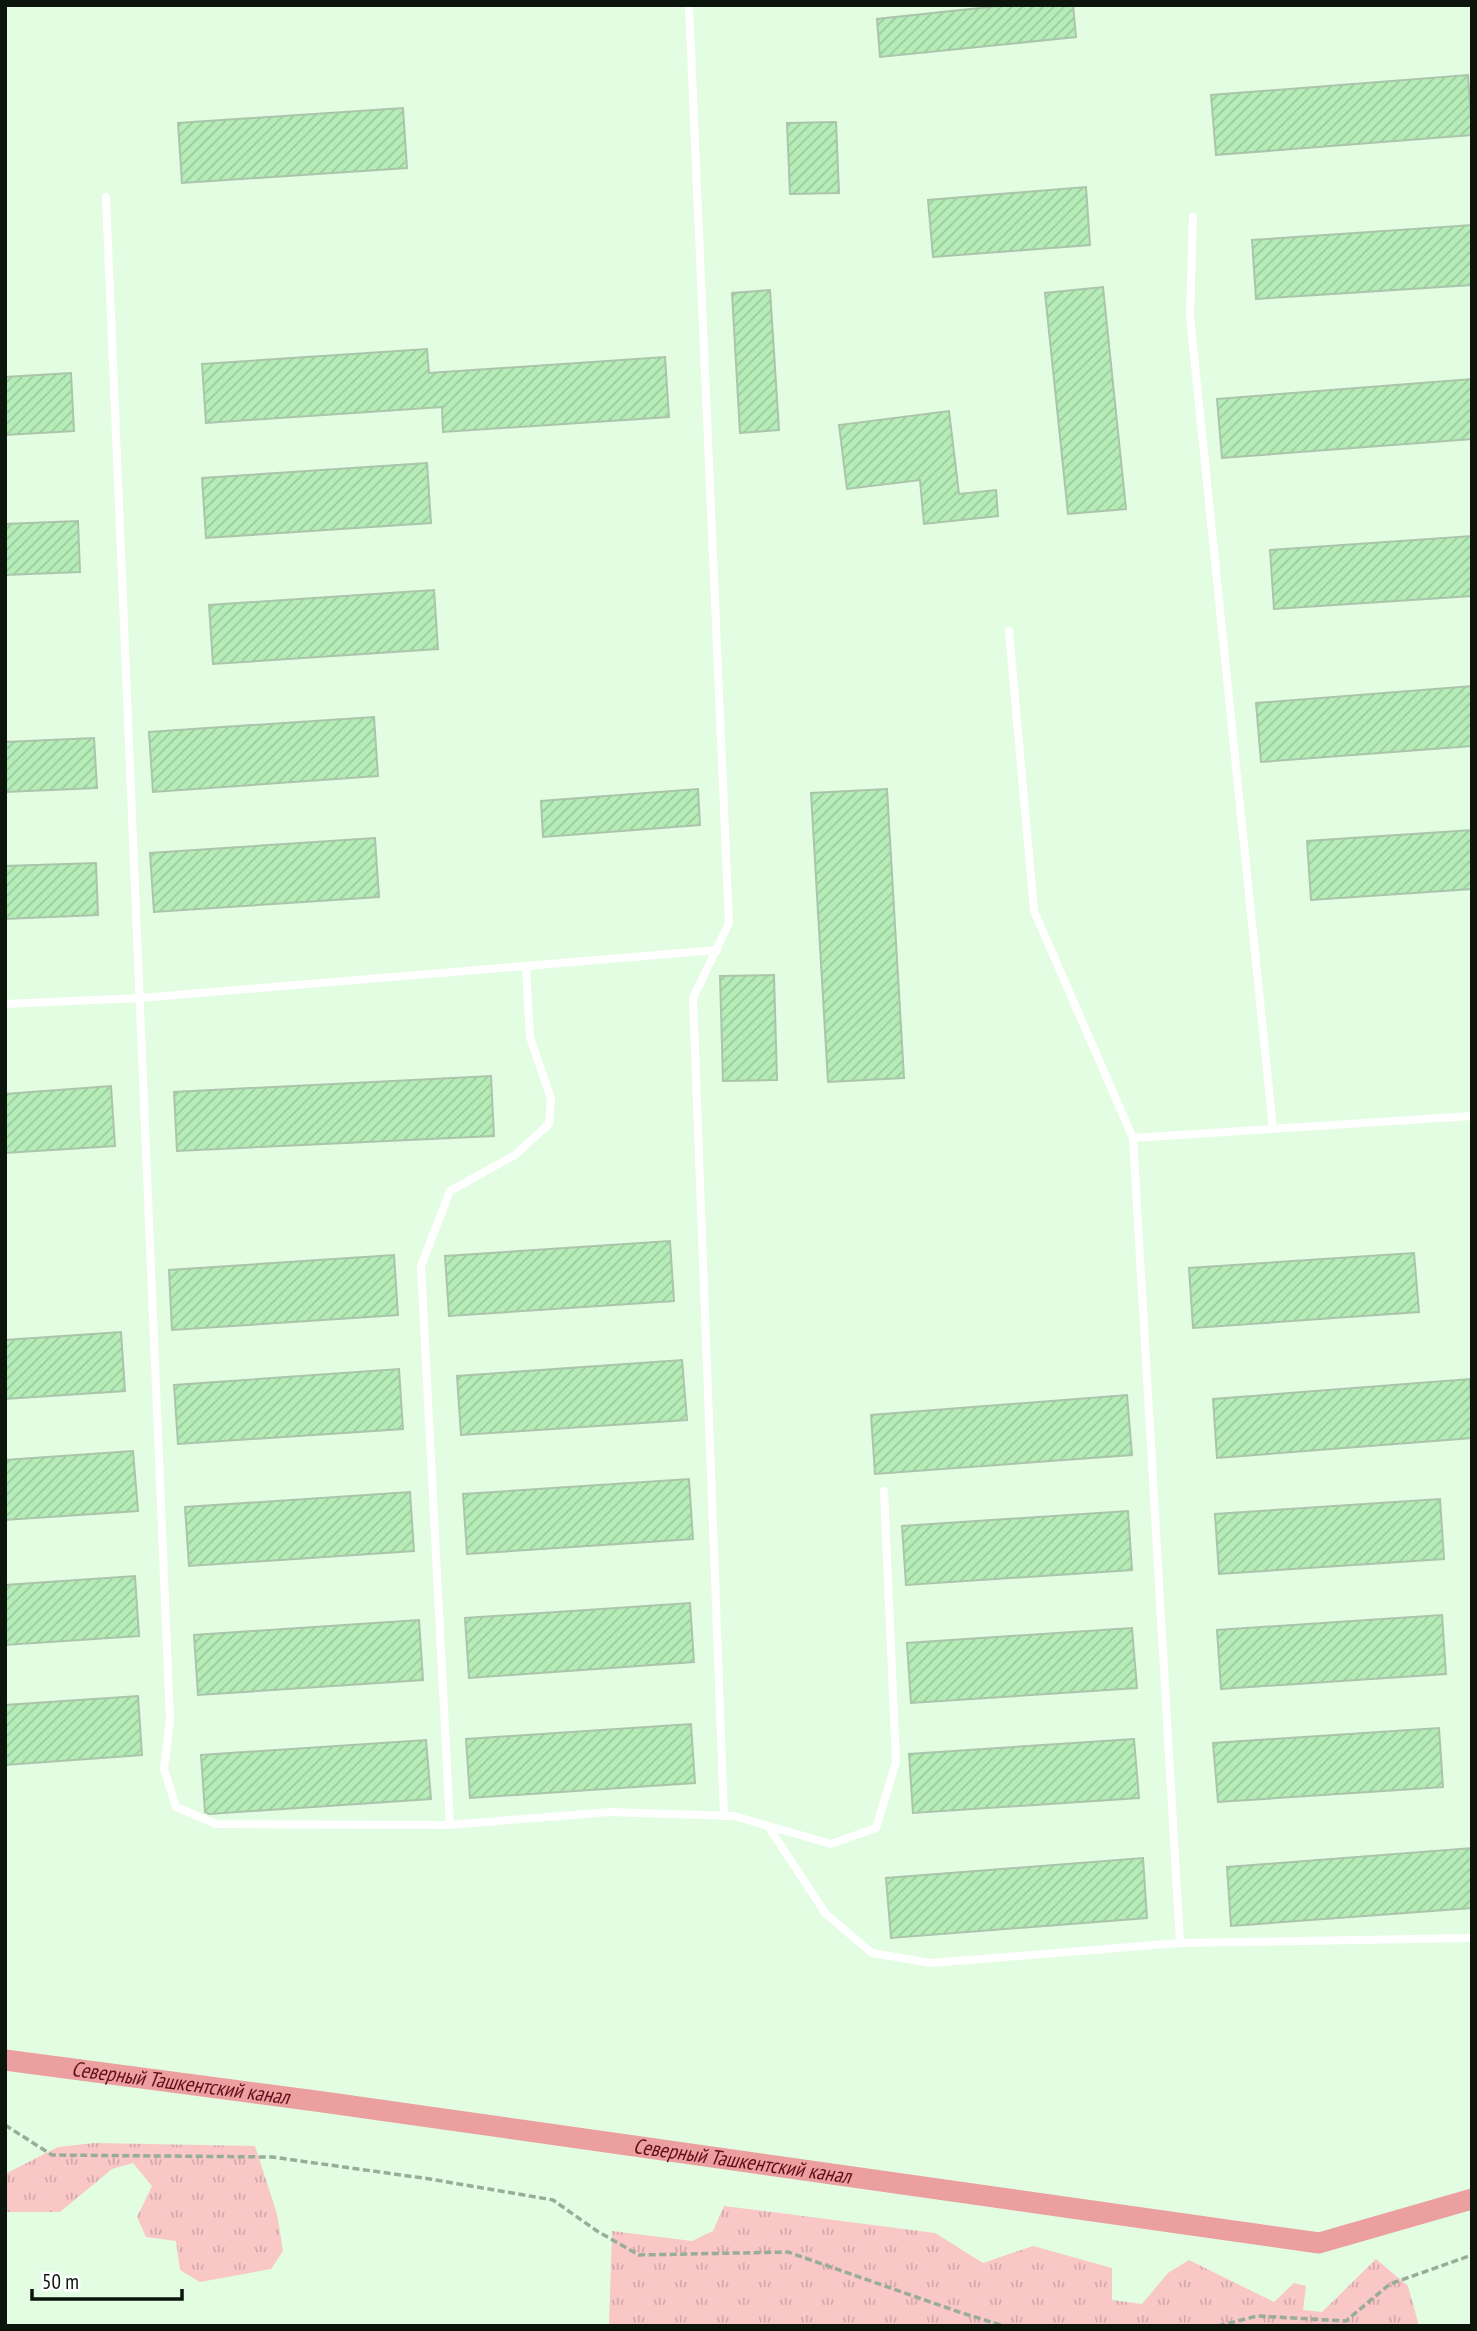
<svg xmlns="http://www.w3.org/2000/svg" width="1477" height="2331" viewBox="0 0 1477 2331" font-family="'PT Sans Narrow',sans-serif">
<defs>
<pattern id="grass-tufts" width="24" height="20" patternUnits="userSpaceOnUse" patternTransform="scale(1.75)"><rect width="24" height="20" fill="#f8c7c6"/><path d="M3 7l-1-3M5 7V3M7 7l1-3M15 17l-1-3M17 17v-4M19 17l1-3" fill="none" stroke="#d3aaa9"/></pattern>
<pattern id="building-hatch" width="6" height="6" patternUnits="userSpaceOnUse" patternTransform="scale(1.75)"><rect width="6" height="6" fill="#b6ecb8"/><path d="M-1 1l2-2M0 6l6-6M5 7l2-2" fill="none" stroke="#9bca9d"/></pattern>
</defs>
<rect width="100%" height="100%" fill="#e2fde2"/>
<!-- grass -->
<g fill="url(#grass-tufts)">
<polygon points="94,2143 255,2146 277,2214 283,2251 271,2269 200,2282 180,2270 176,2241 146,2237 137,2217 152,2186 133,2163 112,2169 60,2212 6,2212 5,2174 58,2147"/>
<polygon points="724,2206 935,2233 983,2263 1033,2246 1112,2268 1112,2300 1142,2304 1168,2273 1189,2260 1274,2302 1294,2283 1306,2286 1303,2310 1322,2312 1376,2259 1408,2286 1419,2326 609,2326 612,2231 692,2241 713,2231"/>
</g>
<g fill="none" stroke-linecap="round" stroke-linejoin="round">
<!-- canal -->
<path stroke="#eb9f9f" stroke-width="21" id="s1" d="M5,2060L316,2101L1319,2243L1472,2199"/>
</g>
<!-- building -->
<g fill="url(#building-hatch)" stroke="#abc5ab" stroke-width="2">
<polygon points="1008,5 1073,5 1076,37 880,57 877,19"/>
<polygon points="1468,75 1472,135 1216,155 1211,95"/>
<polygon points="403,108 407,168 182,183 178,123"/>
<polygon points="836,122 839,193 790,194 787,123"/>
<polygon points="1086,187 1090,245 933,257 928,200"/>
<polygon points="1472,225 1472,285 1256,299 1252,240"/>
<polygon points="1103,287 1126,509 1068,514 1045,293"/>
<polygon points="770,290 779,430 740,433 732,293"/>
<polygon points="427,349 429,373 665,357 669,417 443,432 442,407 206,423 202,364"/>
<polygon points="71,373 74,431 5,435 5,377"/>
<polygon points="1472,379 1472,439 1222,458 1217,399"/>
<polygon points="949,411 959,494 996,490 998,516 924,524 920,480 847,489 839,425"/>
<polygon points="427,463 431,523 206,538 202,478"/>
<polygon points="78,521 80,572 5,575 5,524"/>
<polygon points="1472,536 1472,596 1274,609 1270,550"/>
<polygon points="434,590 438,649 213,664 209,605"/>
<polygon points="1472,686 1472,746 1261,762 1256,703"/>
<polygon points="374,717 378,776 153,792 149,732"/>
<polygon points="94,738 97,788 5,792 5,742"/>
<polygon points="698,789 700,825 543,837 541,801"/>
<polygon points="887,789 904,1078 828,1082 811,793"/>
<polygon points="1472,830 1472,889 1311,900 1307,841"/>
<polygon points="375,838 379,897 154,912 150,853"/>
<polygon points="96,863 98,915 5,919 5,866"/>
<polygon points="774,975 777,1080 723,1081 720,976"/>
<polygon points="491,1076 494,1136 177,1151 174,1092"/>
<polygon points="111,1086 115,1146 5,1153 5,1094"/>
<polygon points="670,1241 674,1301 449,1316 445,1256"/>
<polygon points="1414,1253 1419,1312 1193,1328 1189,1268"/>
<polygon points="394,1255 398,1315 172,1330 169,1270"/>
<polygon points="121,1332 125,1391 5,1399 5,1340"/>
<polygon points="682,1360 687,1420 461,1435 457,1376"/>
<polygon points="399,1369 403,1429 178,1444 174,1385"/>
<polygon points="1470,1379 1472,1438 1217,1458 1213,1399"/>
<polygon points="1127,1395 1132,1455 875,1474 871,1415"/>
<polygon points="133,1451 138,1511 5,1520 5,1460"/>
<polygon points="689,1479 693,1539 467,1554 463,1494"/>
<polygon points="410,1492 414,1551 189,1566 185,1507"/>
<polygon points="1440,1499 1444,1559 1219,1574 1215,1514"/>
<polygon points="1128,1511 1132,1570 906,1585 902,1526"/>
<polygon points="135,1576 139,1636 5,1645 5,1585"/>
<polygon points="690,1603 694,1662 469,1678 465,1618"/>
<polygon points="1442,1615 1446,1674 1221,1689 1217,1630"/>
<polygon points="419,1620 423,1680 198,1695 194,1635"/>
<polygon points="1132,1628 1137,1688 911,1703 907,1643"/>
<polygon points="138,1696 142,1755 5,1765 5,1705"/>
<polygon points="691,1724 695,1783 470,1798 466,1739"/>
<polygon points="1439,1728 1443,1787 1218,1802 1213,1743"/>
<polygon points="1134,1739 1139,1798 913,1813 909,1754"/>
<polygon points="426,1740 431,1799 209,1814 205,1812 201,1755"/>
<polygon points="1472,1848 1472,1908 1231,1926 1227,1867"/>
<polygon points="1143,1858 1147,1918 891,1938 886,1878"/>
</g>
<g fill="none" stroke-linecap="round" stroke-linejoin="round">
<!-- path -->
<g stroke="#98ad99" stroke-width="3.5" stroke-dasharray="7 3.5" stroke-linecap="butt">
<polyline points="5,2125 52,2155 272,2157 430,2179 553,2200 597,2231 639,2255 788,2252 959,2312 1004,2326"/>
<polyline points="1218,2326 1257,2316 1346,2321 1390,2284 1472,2255"/>
</g>
<!-- service -->
<g stroke="#fff" stroke-width="8">
<polyline points="689,5 729,923 693,998 724,1816"/>
<polyline points="106,197 170,1721 164,1769 176,1807 216,1824 450,1825 609,1812 734,1816 831,1844 876,1828 896,1762 884,1491"/>
<polyline points="1193,217 1190,316 1273,1129"/>
<polyline points="1009,631 1034,911 1133,1138 1180,1943"/>
<polyline points="5,1004 140,998 717,950"/>
<polyline points="1133,1138 1472,1116"/>
<polyline points="450,1825 421,1266 450,1191 515,1155 549,1124 551,1099 530,1037 526,966"/>
<polyline points="768,1826 826,1914 872,1953 931,1963 1180,1943 1472,1938"/>
</g>
</g>
<g text-anchor="middle" stroke-width="5" stroke-linejoin="round" paint-order="stroke">
<!-- water labels -->
<g font-size="21" font-style="italic" fill="#650c1a" stroke="#fff">
<text dy="7" stroke="none"><textPath href="#s1" startOffset="177">Северный Ташкентский канал</textPath></text>
<text dy="7" stroke="none"><textPath href="#s1" startOffset="744">Северный Ташкентский канал</textPath></text>
</g>
</g>
<!-- border -->
<rect width="1477" height="2331" fill="none" stroke="#0b150c" stroke-width="14"/>
<!-- scale -->
<path d="M32 2289v10h150v-10" fill="none" stroke="#0b150c" stroke-width="3.5"/>
<text x="42" y="2289" font-size="21" fill="#0b150c" stroke="#ffffff" stroke-width="5" paint-order="stroke">50 m</text>
</svg>
